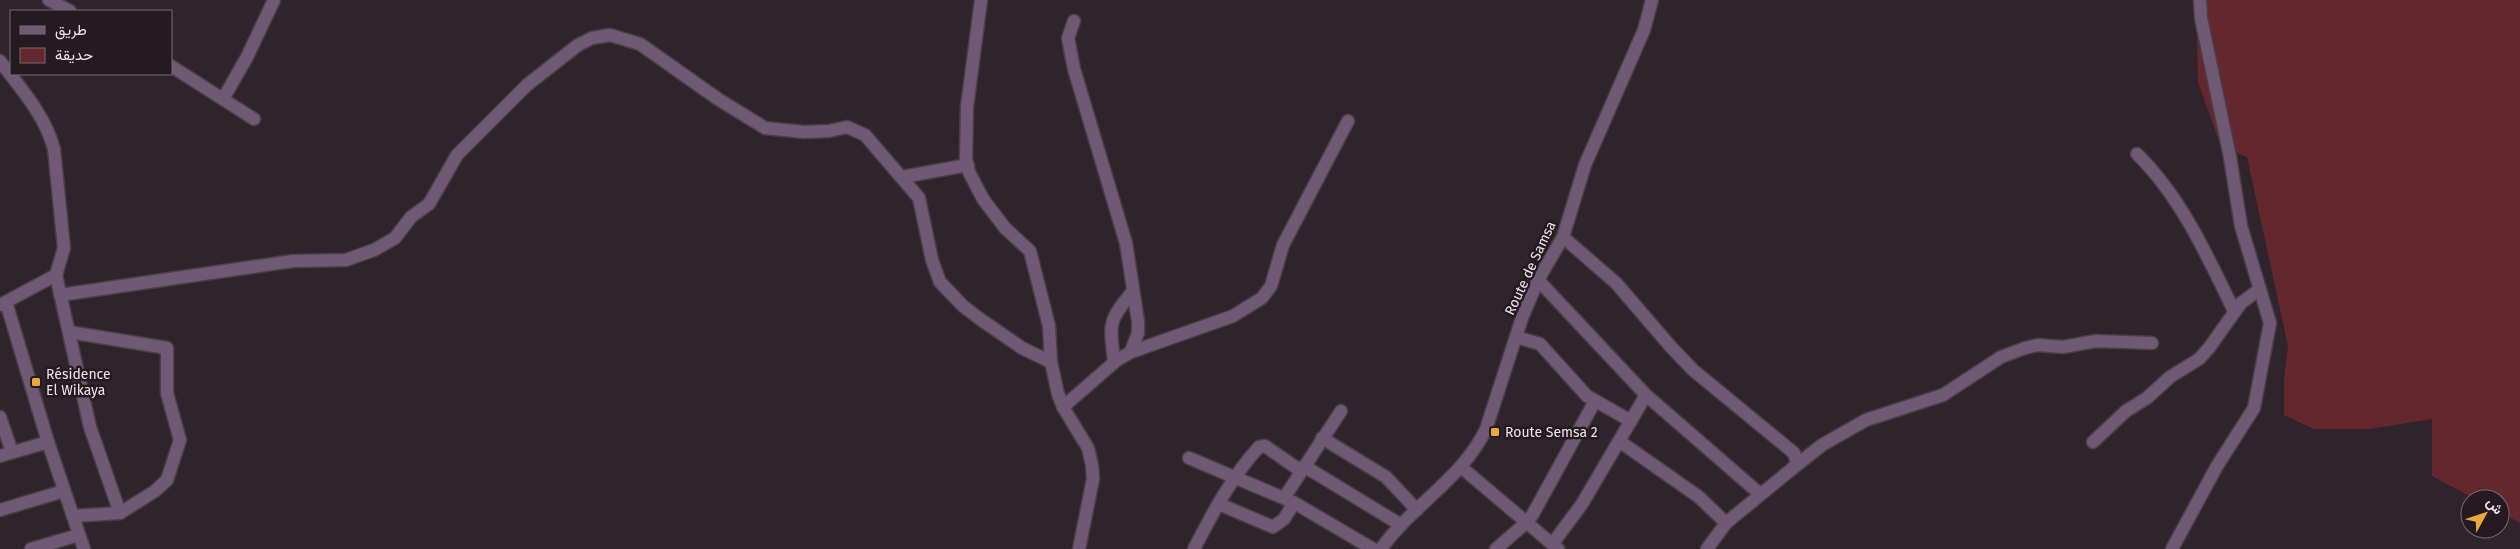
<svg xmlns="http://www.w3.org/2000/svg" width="2520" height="549" viewBox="0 0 2520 549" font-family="'Fira Sans',Vazirmatn,sans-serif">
<rect width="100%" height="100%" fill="#2f242b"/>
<!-- green -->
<polygon fill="#64272d" points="2196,0 2520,0 2520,523 2500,512 2500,499 2475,499 2432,476 2432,419 2370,429 2314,429 2284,415 2284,380 2288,346 2247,157 2221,147 2198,82"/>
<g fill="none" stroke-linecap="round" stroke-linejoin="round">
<defs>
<g id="minor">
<polyline points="49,0 70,11"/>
<polyline points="981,0 967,107 966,158 969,172 983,199 1005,228 1030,251 1049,326 1051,362 1058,394 1063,407 1088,448 1092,465 1093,479 1079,549"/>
<polyline points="1074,21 1068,38 1074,69 1126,243 1138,321 1138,333 1131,351"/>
<path d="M0,61C21,89 45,115 54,149L64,248L56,275L0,305"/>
<polyline points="171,66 254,119"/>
<polyline points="223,99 247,57 274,0"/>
<path d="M2137,154C2181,197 2208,257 2234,311"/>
<polyline points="902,177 968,165"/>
<polyline points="1563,237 1616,283 1671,347 1693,370 1794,453 1797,463 1793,468 1726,523 1707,549"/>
<polyline points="56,275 90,427 120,513"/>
<polyline points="1538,280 1646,395 1760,494"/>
<polyline points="60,295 293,261 346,260 374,250 395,238 411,217 429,204 457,155 527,85 578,45 592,38 610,35 640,44 718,99 765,128 804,132 829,131 847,127 865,135 919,198 932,260 940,282 963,306 980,319 1022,348 1051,362"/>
<polyline points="6,302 48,442 84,549"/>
<polyline points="69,332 167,348 167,393 180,440 167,480 155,491 120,513 73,516"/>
<polyline points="1516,337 1540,344 1587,396 1631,421"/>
<path d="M1114,362C1110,322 1107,323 1133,291"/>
<polyline points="1063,407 1117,360 1131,352 1233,316 1262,298 1271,286 1283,245 1348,121"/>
<polyline points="0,417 12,452"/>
<polyline points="1322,438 1386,477 1417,510"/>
<polyline points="1619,441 1699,497 1726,523"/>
<polyline points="2093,442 2126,411 2147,398 2170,377 2199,359 2209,348 2241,303 2260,289"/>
<polyline points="0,456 48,442"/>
<polyline points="1189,458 1293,502 1373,549"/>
<polyline points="1304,466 1401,525"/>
<polyline points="1461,467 1558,549"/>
<polyline points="1793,468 1822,445 1866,420 1943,395 2001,357 2025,348 2038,345 2063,347 2096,341 2152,343"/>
<polyline points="1284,498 1341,411"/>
<polyline points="1219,504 1273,527 1284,519 1294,503"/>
<polyline points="0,510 64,491"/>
<polyline points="1553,543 1582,504 1646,395"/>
<polyline points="31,549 79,535"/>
<path d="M1194,549C1212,514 1232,476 1259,447L1265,446L1301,471"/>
<path d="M1381,549C1412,505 1463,478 1486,429L1522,318L1538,280L1563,237L1585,165L1644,30L1652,0"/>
<polyline points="1496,549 1527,522 1533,514 1595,401"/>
<polyline points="2172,549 2217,466 2254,408 2270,323 2241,226 2230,157 2201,18 2200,0"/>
</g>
</defs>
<!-- minor casing -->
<use href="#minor" stroke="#4a3f46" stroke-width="15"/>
<!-- minor -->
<use href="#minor" stroke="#6f5975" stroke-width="12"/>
</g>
<!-- markers -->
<g fill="#eda83b" stroke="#251a21" stroke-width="2">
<rect x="31" y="377" width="10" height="10" rx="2.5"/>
<rect x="1490" y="427" width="10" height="10" rx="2.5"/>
</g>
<g text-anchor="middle" stroke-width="5" stroke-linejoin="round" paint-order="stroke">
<!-- street labels -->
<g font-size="14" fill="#ede5ea" stroke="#251a21">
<text transform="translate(1530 268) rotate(-65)" y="5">Route de Samsa</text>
</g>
<!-- poi labels -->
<g font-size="14" fill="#ede5ea" stroke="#251a21" text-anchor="start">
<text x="46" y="379">Résidence<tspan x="46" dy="16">El Wikaya</tspan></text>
<text x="1505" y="437">Route Semsa 2</text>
</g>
</g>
<!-- legend -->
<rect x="10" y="10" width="162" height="65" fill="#251a21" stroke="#756b71"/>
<rect x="20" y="26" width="25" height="8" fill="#6f5975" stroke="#756b71"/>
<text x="55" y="35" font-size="15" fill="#ede5ea">طريق</text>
<rect x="20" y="48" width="25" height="15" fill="#64272d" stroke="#756b71"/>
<text x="55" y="60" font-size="15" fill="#ede5ea">حديقة</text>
<!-- north arrow -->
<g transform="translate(2485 514) rotate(50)"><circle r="24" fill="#251a21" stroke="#756b71"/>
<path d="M0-4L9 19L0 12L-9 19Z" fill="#eda83b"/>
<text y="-8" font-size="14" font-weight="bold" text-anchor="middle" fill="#ede5ea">ش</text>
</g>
</svg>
